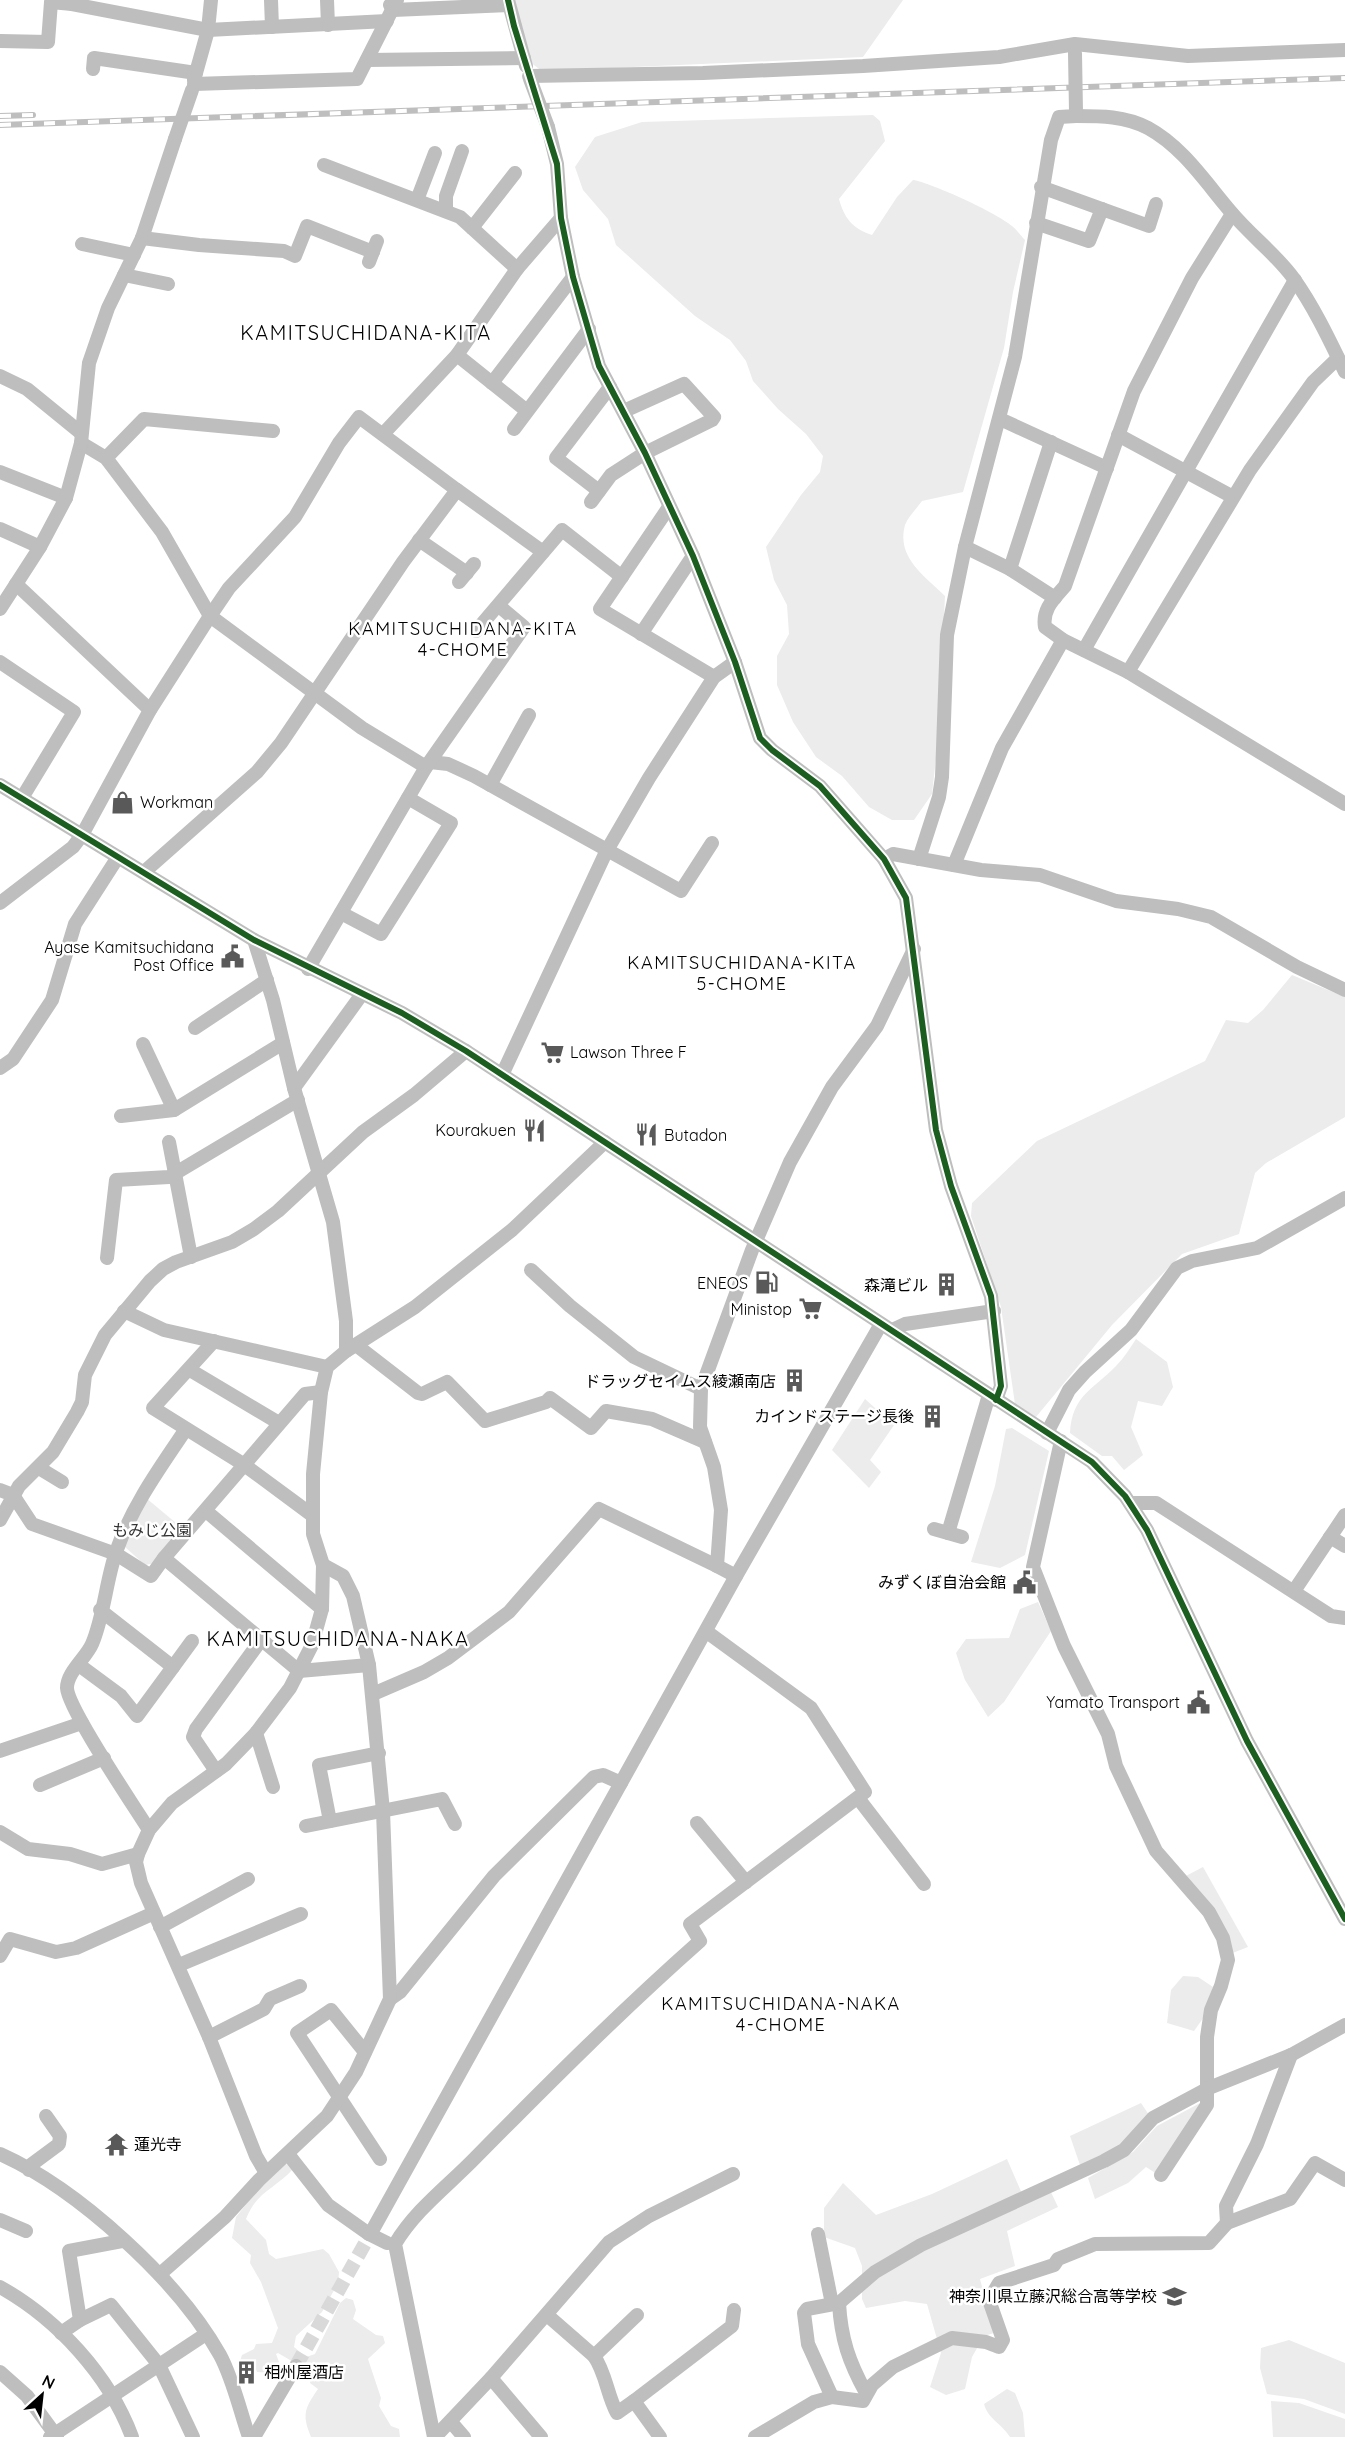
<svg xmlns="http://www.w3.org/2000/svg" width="1345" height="2437" viewBox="0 0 1345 2437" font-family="Quicksand,'Noto Sans JP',sans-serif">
<rect width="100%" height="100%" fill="#fff"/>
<!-- green -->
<g fill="#ececec">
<polygon points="514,0 903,0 863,57 542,71 530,62"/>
<path d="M873,115L880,121L885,141L839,199C844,218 853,229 872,235L897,197L913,180C932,183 997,213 1012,226C1017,230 1021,236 1025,240L1013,292L1004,348L963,492L922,501C917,508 908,517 905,525C896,558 925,576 945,596L938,740L932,794L914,820H892L869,807L842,776L816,757L793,722L777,685V656L789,634L787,605L774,580L766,547L801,495L820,472L823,456L806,434L778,409L753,381L746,361L730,340L695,316L616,245L608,219L583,190L575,167L595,137L642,122Z"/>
<polygon points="1292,975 1345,997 1345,1117 1266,1163 1255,1173 1239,1234 1182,1254 1112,1325 1036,1417 1015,1404 1001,1307 971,1216 972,1203 1037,1141 1205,1061 1226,1020 1248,1023 1263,1010"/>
<path d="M1136,1339L1167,1362L1173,1387L1162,1406L1138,1401L1131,1427L1143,1455L1124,1470L1112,1456H1102L1070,1433C1072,1395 1093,1390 1116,1366C1124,1358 1130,1348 1136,1339Z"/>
<polygon points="865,1399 894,1425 870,1460 881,1472 869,1488 832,1450"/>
<polygon points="1012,1428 1049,1451 1025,1555 1000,1568 971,1562 995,1486 1006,1429"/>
<polygon points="146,1498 182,1528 155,1563 145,1565 124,1546"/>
<polygon points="1038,1602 1051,1631 1004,1702 988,1717 965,1680 956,1653 966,1639 1009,1638 1020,1609"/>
<polygon points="1203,1867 1248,1947 1230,1954 1182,1878"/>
<polygon points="1183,1976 1198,1977 1213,1987 1206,2014 1194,2031 1167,2023 1171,1990"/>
<polygon points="1202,2102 1157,2174 1146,2167 1128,2183 1095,2199 1088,2178 1133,2152 1157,2126"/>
<polygon points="1141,2103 1149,2115 1121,2146 1080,2165 1070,2136"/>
<polygon points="1007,2159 1023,2196 1048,2186 1058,2207 1007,2231 1015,2266 980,2279 994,2333 984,2336 972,2357 965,2389 946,2395 930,2387 941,2353 927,2304 905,2301 866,2308 862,2299 862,2266 855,2248 824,2237 824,2208 843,2183 876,2215 932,2194"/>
<path d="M285,2164L290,2165L293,2169C275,2189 257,2191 246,2219L266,2240L269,2254L276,2259L323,2249L329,2254L339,2272L338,2283L322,2312L296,2336L294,2347L306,2357L315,2354L340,2303L346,2298L353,2300L356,2310L353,2319L376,2335L383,2336L385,2343L368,2359L381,2398L379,2406L391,2426L399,2429L400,2437H311C302,2415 304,2409 318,2389L310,2383L311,2376L295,2363L278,2353L276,2354L279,2362L273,2373L257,2372L254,2364H244L240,2361L242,2355L254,2349L256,2344L272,2343L278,2328L261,2282L250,2263L251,2255L232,2238L236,2217L264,2182Z"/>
<polygon points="1289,2340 1345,2363 1345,2414 1304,2399 1267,2394 1260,2368 1261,2348"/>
<path d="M1007,2389L1015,2393L1023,2413L1025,2437H1010C1002,2424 988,2419 984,2404Z"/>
<polygon points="1271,2401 1299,2403 1345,2419 1345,2437 1273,2437"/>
</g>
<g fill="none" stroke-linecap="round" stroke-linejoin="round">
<!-- minor-tunnel -->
<polyline stroke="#d9d9d9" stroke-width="14" stroke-dasharray="14 7" stroke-linecap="butt" points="296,2366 372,2231"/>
<!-- minor -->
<g stroke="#bebebe" stroke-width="14">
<polyline points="73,0 72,4 208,30 387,21"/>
<polyline points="271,0 272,27"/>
<polyline points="327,0 328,25"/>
<polyline points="508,0 526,66"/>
<polyline points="390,5 393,10 509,5"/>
<polyline points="0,41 48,42 51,2 72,4"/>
<polyline points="367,60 524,58"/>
<polyline points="93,69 94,58 196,73"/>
<polyline points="529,76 703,73 863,66 999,57 1075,44 1188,56 1345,50"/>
<polyline points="194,80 208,30 211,0"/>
<polyline points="194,84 357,79 397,0"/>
<path d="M1076,116C1101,116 1125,116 1148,128C1183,147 1206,183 1231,212C1251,236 1276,254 1294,279C1314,307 1330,341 1345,372"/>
<polyline points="548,127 557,164 561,218 573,277 599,366 645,453 693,556 735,662 760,738 772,750 820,786 884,859 906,898 936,1130 951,1186 991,1296 1001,1386 996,1400"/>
<polyline points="324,165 460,217 517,269"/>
<polyline points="1041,187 1149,226 1156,204"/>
<polyline points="417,200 435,153"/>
<polyline points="446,211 446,196 462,151"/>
<path d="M1232,214L1192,278L1134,391L1065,586C1054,599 1042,609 1045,627L1063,640L1128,672L1345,804"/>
<polyline points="1036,223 1089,241 1102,209"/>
<polyline points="472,228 515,173"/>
<polyline points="142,238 199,245 284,251 295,256 307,226 373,252"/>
<polyline points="82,244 134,255"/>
<polyline points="369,262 377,241"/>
<polyline points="124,275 168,284"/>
<polyline points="457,355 527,411"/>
<polyline points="0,376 27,389 81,433"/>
<polyline points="492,383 573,277"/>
<polyline points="1000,419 1107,468"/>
<polyline points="514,429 589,329"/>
<polyline points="384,433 457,355 517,269 561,218"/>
<polyline points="1118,435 1233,497"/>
<polyline points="81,443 106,458 162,532 210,616 362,728 426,767"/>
<polyline points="106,458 144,419 273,431"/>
<polyline points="0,472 66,498"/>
<polyline points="457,490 543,552"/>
<polyline points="599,491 556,458 610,387"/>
<polyline points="591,502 611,475 645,453 712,420 714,417 684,384 624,411"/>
<polyline points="669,507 600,609 714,677"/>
<polyline points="0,529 40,547"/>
<polyline points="419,540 467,573"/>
<polyline points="965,547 1010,569 1055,598"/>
<polyline points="1010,569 1051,442"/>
<polyline points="459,582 474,564"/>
<polyline points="16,584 150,710"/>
<polyline points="0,609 40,547 66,498 81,443 89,363 108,308 142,238 175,139"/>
<polyline points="476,631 562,530 622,577"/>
<polyline points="641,634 693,556"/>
<polyline points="1084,650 1295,280"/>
<polyline points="0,662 74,712 22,798"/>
<polyline points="1128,672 1250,470 1313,382 1338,358"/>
<polyline points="430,762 448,764 474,776 681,891 712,843"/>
<polyline points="0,785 254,940 402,1013 466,1051 1092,1462 1125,1496 1147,1530 1247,1741 1345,1919"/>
<polyline points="490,785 529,715"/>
<polyline points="884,859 893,854 981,870 1040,875 1116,901 1178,909 1211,917 1297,967 1345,990"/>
<polyline points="919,859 939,797 942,777 947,635 965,547 1015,357 1051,140 1059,117 1076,116 1076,112"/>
<polyline points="954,865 1002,748 1063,640"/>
<polyline points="0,903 73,847 82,835 150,710 210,616 229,588 295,517 339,443 359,417 457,490 403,562 281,743 257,772 144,872"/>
<polyline points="341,913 381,934 451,823 408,798"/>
<polyline points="254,940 273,1000 294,1088 333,1222 346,1321 346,1351"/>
<polyline points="308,969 426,767 524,627 499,606"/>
<polyline points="195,1028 267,980"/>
<polyline points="143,1044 174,1110"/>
<polyline points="0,1068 13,1059 52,1000 75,924 118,857"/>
<polyline points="502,1075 606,852 649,778 714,677 735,662"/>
<polyline points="294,1088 362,994"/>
<polyline points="121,1116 174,1110 283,1043"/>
<polyline points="169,1142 191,1257"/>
<polyline points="107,1258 116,1180 169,1177 298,1100"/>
<polyline points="531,1270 570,1306 634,1357 701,1389"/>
<polyline points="124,1311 164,1330 327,1367"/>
<polyline points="892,1330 905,1324 994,1311"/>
<polyline points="214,1341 153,1408 243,1464 312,1515"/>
<polyline points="356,1345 418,1393 422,1394 447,1382 485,1421 546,1402 550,1398 591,1428 606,1411 652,1419 705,1442"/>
<polyline points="190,1370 279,1423"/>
<polyline points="321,1392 305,1394 164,1558 299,1671 369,1665"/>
<polyline points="1047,1433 1069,1390 1085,1372 1131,1330 1177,1268 1192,1261 1257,1248 1345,1198"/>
<polyline points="1061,1441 1033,1567 1064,1646 1108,1734 1116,1766 1156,1851 1209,1912 1223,1938 1228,1960 1221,1986 1211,2010 1207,2037 1207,2105 1161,2175"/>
<polyline points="39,1468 62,1482"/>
<polyline points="0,1490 13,1495 32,1524 116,1554 151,1576 164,1558"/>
<polyline points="1130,1503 1156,1503 1331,1616 1345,1618"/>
<polyline points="206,1511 322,1609"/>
<polyline points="0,1520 19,1486 53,1452 77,1412 82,1402 85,1375 105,1335 150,1281 163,1269 176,1262 232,1242 254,1229 278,1211 363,1132 414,1095 466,1051"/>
<polyline points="934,1529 962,1537"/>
<polyline points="948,1533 989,1395"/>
<polyline points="1330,1537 1345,1546"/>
<polyline points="736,1576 717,1566 721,1510 714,1467 700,1427 701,1389 752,1250 790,1162 832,1087 877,1026 914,949"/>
<polyline points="1294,1591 1345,1515"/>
<polyline points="79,1665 121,1696 137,1716 173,1667 100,1610"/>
<polyline points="173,1667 192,1641"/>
<polyline points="373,1694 424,1672 448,1658 509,1612 599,1509 717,1566"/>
<polyline points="256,1733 273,1787"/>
<polyline points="0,1751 82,1723"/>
<polyline points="216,1771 193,1737 196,1729 261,1640"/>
<polyline points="40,1785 104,1758"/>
<polyline points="858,1798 924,1884"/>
<polyline points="330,1821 319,1765 379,1753"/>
<polyline points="697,1823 746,1882"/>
<polyline points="306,1826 442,1799 455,1824"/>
<path d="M149,1830C134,1806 68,1709 67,1688C67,1672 86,1658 92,1644C104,1616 106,1581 116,1552C132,1506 159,1469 186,1429"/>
<polyline points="0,1832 28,1849 70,1854 102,1864 138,1854"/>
<polyline points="160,1927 248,1879"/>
<polyline points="0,1956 10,1939 56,1952 76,1948 154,1913"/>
<polyline points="179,1965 301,1914"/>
<polyline points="390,1999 400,1992 494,1876 594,1777 603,1775 621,1783"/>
<polyline points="209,2037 264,2009 270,1999 300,1986"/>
<polyline points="365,2052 331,2010 297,2033 380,2159"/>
<path d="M0,2154C78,2189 178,2280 220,2355C233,2379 240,2411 249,2437"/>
<polyline points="288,2154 328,2205 369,2234"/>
<polyline points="29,2170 32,2164 59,2144 60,2136 46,2116"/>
<polyline points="266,2173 256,2156 209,2037 141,1883 136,1862 138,1854 149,1830 172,1803 226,1764 256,1733 290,1688 312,1645 322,1609 323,1565 313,1534 313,1474 321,1392 327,1367 346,1351 415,1307 512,1230 605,1142"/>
<polyline points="0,2220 26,2231"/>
<polyline points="1227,2223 1226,2206 1257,2144 1291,2055"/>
<polyline points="372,2231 736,1576 881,1324"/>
<polyline points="818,2234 832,2304"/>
<polyline points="160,2274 225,2217 259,2180 327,2116 356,2072 390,1999 383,1811 369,1665 353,1596 343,1576 323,1565"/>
<path d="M0,2287C57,2319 109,2375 132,2437"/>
<path d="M839,2303C841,2339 849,2362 866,2393"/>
<polyline points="547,2315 594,2356 637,2315"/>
<polyline points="80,2320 111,2305 159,2365 193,2437"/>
<polyline points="61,2333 80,2320 69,2251 122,2241"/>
<path d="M594,2356C606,2373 607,2395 617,2413L634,2401"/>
<polyline points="0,2372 27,2396 57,2437"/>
<polyline points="491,2378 541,2437"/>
<polyline points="832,2397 808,2344 804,2313 807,2309 839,2303 875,2272 921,2245 1104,2161 1124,2150 1153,2118 1209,2088 1291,2055 1345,2025"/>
<polyline points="451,2422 464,2437"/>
<polyline points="50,2437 206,2334"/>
<polyline points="254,2437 296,2366"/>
<path d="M434,2437L395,2244C416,2209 448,2186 476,2157C549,2083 622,2010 700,1941L690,1924L865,1792L811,1708L707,1632"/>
<polyline points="435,2437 491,2378 609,2242 649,2216 733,2174"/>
<polyline points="660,2437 634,2401 732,2326 734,2310"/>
<polyline points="755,2437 814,2402 832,2397 863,2401 872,2385 893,2367 952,2338 986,2342 999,2347 1003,2340 989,2300 999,2283 1054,2265 1058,2259 1095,2244 1209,2243 1227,2223 1290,2199 1315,2163 1345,2180"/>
</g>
<defs>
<g id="rail">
<polyline points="0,116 33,115"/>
<polyline points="0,125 1345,78"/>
</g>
</defs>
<!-- rail casing -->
<use href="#rail" stroke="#bebebe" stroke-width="6"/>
<!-- rail -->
<use href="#rail" stroke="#fff" stroke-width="4" stroke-dasharray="11" stroke-linecap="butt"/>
<!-- minor-bridge -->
<g stroke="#bebebe" stroke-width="14">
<polyline points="1075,53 1076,112"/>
<polyline points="530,79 548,127"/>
<polyline points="175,139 192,90"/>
<polyline points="369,2234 387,2243"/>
</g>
<defs>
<g id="cycleway">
<polyline points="508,0 514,26 557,164 561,218 573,277 599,366 645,453 693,556 735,662 760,738 772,750 820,786 884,859 906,898 936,1130 951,1186 991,1296 1001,1386 996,1400"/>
<polyline points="0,785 254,940 402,1013 466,1051 1092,1462 1125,1496 1147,1530 1247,1741 1345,1919"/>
</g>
</defs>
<!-- cycleway casing -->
<use href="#cycleway" stroke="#fff" stroke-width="10"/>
<!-- cycleway -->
<use href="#cycleway" stroke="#1b5e20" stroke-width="6"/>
</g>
<!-- icons -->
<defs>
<symbol id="shop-bare" viewBox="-9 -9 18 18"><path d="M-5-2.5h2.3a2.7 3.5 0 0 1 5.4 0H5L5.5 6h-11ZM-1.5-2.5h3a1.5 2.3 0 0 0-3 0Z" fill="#595959" stroke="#fff" stroke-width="2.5" paint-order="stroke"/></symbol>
<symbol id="civic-bare" viewBox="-9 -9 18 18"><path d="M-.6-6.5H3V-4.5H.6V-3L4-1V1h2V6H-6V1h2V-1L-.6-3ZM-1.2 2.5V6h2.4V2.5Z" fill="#595959" stroke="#fff" stroke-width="2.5" paint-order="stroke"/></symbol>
<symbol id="supermarket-bare" viewBox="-9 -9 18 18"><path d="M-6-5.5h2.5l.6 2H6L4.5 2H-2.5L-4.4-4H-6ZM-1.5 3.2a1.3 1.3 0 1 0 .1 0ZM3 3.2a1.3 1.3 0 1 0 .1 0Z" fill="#595959" stroke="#fff" stroke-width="2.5" paint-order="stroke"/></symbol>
<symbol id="restaurant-bare" viewBox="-9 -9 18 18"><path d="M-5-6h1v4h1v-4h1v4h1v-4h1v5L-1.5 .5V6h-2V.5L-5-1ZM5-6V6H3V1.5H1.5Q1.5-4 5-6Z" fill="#595959" stroke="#fff" stroke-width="2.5" paint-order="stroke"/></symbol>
<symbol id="fuel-bare" viewBox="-9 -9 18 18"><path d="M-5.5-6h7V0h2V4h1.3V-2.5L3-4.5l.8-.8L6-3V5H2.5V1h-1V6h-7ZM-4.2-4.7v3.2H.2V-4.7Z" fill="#595959" stroke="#fff" stroke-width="2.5" paint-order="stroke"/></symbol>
<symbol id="building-bare" viewBox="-9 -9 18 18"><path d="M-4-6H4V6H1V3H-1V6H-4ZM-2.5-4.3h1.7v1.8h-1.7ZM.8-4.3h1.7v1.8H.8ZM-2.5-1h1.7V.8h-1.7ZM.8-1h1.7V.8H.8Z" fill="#595959" stroke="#fff" stroke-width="2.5" paint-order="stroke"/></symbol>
<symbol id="temple-bare" viewBox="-9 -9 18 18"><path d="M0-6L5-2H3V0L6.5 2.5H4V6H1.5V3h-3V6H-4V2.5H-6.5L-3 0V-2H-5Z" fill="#595959" stroke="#fff" stroke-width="2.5" paint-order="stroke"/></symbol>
<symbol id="school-bare" viewBox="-9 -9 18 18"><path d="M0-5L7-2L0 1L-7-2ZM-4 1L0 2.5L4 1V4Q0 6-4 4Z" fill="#595959" stroke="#fff" stroke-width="2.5" paint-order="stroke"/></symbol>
</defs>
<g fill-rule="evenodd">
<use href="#shop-bare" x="106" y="786" width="33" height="33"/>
<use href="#civic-bare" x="216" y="940" width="33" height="33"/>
<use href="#supermarket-bare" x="536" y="1036" width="33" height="33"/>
<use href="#restaurant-bare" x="518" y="1114" width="33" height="33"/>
<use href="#restaurant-bare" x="630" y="1118" width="33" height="33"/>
<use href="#fuel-bare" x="750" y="1266" width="33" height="33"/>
<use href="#building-bare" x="930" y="1268" width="33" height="33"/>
<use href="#supermarket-bare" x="794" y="1292" width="33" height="33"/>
<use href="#building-bare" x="778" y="1364" width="33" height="33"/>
<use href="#building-bare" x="916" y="1400" width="33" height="33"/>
<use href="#civic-bare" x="1008" y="1566" width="33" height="33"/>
<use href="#civic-bare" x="1182" y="1686" width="33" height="33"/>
<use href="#temple-bare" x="100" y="2128" width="33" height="33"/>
<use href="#school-bare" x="1158" y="2280" width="33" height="33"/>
<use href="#building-bare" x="230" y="2356" width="33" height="33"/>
</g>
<g text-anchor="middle" stroke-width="5" stroke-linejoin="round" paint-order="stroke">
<!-- poi labels -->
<g font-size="16" fill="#000" stroke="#fff" text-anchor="end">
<text x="140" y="808" text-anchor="start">Workman</text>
<text x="214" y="953">Ayase Kamitsuchidana<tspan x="214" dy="18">Post Office</tspan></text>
<text x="570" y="1058" text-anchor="start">Lawson Three F</text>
<text x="516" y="1136">Kourakuen</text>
<text x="664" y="1141" text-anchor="start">Butadon</text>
<text x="748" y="1289">ENEOS</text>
<text x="928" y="1291">森滝ビル</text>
<text x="792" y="1315">Ministop</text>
<text x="776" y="1387">ドラッグセイムス綾瀬南店</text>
<text x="914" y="1422">カインドステージ長後</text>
<text x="1006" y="1588">みずくぼ自治会館</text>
<text x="1180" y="1708">Yamato Transport</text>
<text x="134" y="2150" text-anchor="start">蓮光寺</text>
<text x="1157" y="2302">神奈川県立藤沢総合高等学校</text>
<text x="264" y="2378" text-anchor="start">相州屋酒店</text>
</g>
<!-- park labels -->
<g font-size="16" fill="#333" stroke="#fff">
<text x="152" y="1536">もみじ公園</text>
</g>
<!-- neighbourhood labels -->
<g font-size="18" letter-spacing="1.5" fill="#000" stroke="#fff">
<text x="463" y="635">KAMITSUCHIDANA-KITA<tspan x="463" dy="21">4-CHOME</tspan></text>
<text x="742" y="969">KAMITSUCHIDANA-KITA<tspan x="742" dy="21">5-CHOME</tspan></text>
<text x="781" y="2010">KAMITSUCHIDANA-NAKA<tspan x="781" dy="21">4-CHOME</tspan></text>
</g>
<!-- quarter labels -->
<g font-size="20" letter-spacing="1.5" fill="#000" stroke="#fff">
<text x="366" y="340">KAMITSUCHIDANA-KITA</text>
<text x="338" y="1646">KAMITSUCHIDANA-NAKA</text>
</g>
</g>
<!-- north arrow -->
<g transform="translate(42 2395) rotate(27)" stroke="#ffffff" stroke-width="4.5" paint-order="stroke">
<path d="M0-4.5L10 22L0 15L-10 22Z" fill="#000000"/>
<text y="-9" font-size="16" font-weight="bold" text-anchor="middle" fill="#000000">N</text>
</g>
</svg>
